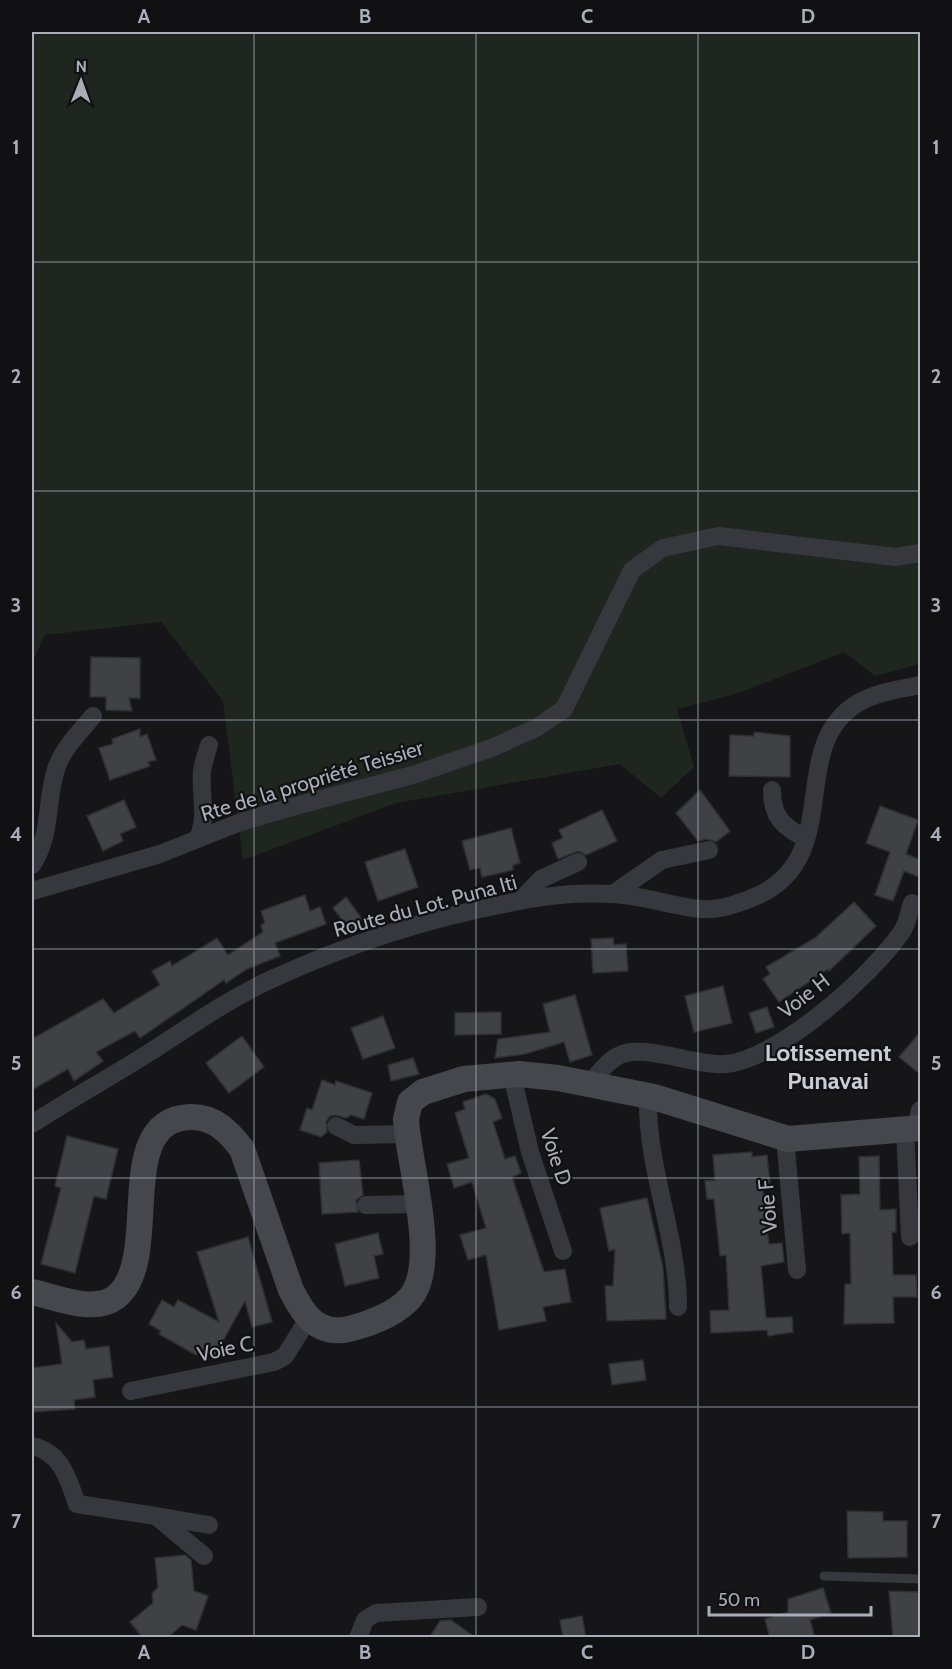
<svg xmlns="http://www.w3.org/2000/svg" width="952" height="1669" viewBox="0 0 952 1669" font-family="Cabin,sans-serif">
<rect width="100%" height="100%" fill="#161618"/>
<!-- green -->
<polygon fill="#1e261f" points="32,32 920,32 920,664 875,676 844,652 736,694 677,709 694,767 661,798 620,764 396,803 243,860 223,701 161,622 45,635 32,663"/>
<!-- building -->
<g fill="#404145" stroke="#303034" stroke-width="1.5">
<polygon points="91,657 140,658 140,698 129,698 132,711 106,710 106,697 90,697"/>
<polygon points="140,729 140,737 147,734 156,760 148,762 150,766 110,780 99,748 113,744 112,739"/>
<polygon points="754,732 790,736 790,777 729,776 730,735 754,736"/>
<polygon points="700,790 730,831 716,842 707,839 698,841 676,813"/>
<polygon points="124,800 136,827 120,834 123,841 103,851 87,816"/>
<polygon points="880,806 918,820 906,854 921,860 921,878 904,871 893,901 875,895 890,852 866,843"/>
<polygon points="602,810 617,841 586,855 578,851 558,859 552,843 563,838 559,830"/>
<polygon points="511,828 520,863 513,865 513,870 482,877 480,868 470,870 462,841"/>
<polygon points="405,849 418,887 378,901 365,862"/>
<polygon points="305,895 310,911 320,907 326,924 275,943 280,956 247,969 226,983 224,980 140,1038 135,1031 96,1052 103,1061 74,1081 68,1069 32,1090 32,1039 103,999 114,1013 160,985 152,971 170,961 172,966 217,938 228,955 263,932 261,925 265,923 261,911"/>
<polygon points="346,897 363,920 350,930 333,908"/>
<polygon points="854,902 876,926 829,971 828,969 779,1002 763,979 770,974 766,967 815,938"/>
<polygon points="613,938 614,945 626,944 628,971 593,973 591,939"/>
<polygon points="723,986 732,1023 694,1032 685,996"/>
<polygon points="575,995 592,1055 570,1062 564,1042 525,1054 495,1058 498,1039 550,1032 543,1004"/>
<polygon points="767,1007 774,1027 756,1033 749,1013"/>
<polygon points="501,1012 501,1034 455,1035 455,1013"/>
<polygon points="383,1016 395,1048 363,1059 351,1028"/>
<polygon points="921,1031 921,1075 899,1057"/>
<polygon points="242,1036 264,1067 229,1093 206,1063"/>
<polygon points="413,1058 419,1074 391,1081 388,1065"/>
<polygon points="322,1080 335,1085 336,1081 372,1093 364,1119 351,1115 346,1118 336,1115 330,1116 326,1122 327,1132 321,1137 300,1130 307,1108 312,1110"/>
<polygon points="486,1094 495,1099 502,1118 493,1122 505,1159 515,1156 521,1173 512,1177 544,1272 565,1269 571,1302 543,1307 546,1321 499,1330 486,1255 468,1260 460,1235 486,1228 472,1182 454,1188 447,1164 469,1158 455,1113 465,1109 463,1102"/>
<polygon points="67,1136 118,1149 106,1199 94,1196 75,1273 41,1264 61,1188 55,1186"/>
<polygon points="752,1152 752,1157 767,1155 770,1183 762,1183 769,1244 782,1243 784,1262 761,1266 766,1318 792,1317 793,1332 768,1336 767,1330 711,1333 710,1311 729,1310 726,1255 720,1256 714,1199 707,1199 705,1181 715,1180 713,1155"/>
<polygon points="879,1156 880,1210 896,1209 896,1232 892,1232 893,1275 916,1275 917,1297 893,1297 894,1323 844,1324 845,1284 851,1284 850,1233 842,1234 841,1195 860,1194 859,1157"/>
<polygon points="359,1160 363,1195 356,1200 358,1212 322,1214 319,1163"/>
<polygon points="647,1198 663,1268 666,1319 607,1321 605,1286 613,1286 615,1249 609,1251 600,1208"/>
<polygon points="378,1233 383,1254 374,1256 379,1278 345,1286 335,1244"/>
<polygon points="248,1237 272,1322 252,1327 245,1301 214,1357 200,1349 196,1355 159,1334 161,1331 149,1324 162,1300 174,1307 178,1300 219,1322 197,1252"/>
<polygon points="56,1323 72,1342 84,1340 86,1349 109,1346 113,1377 93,1380 95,1397 74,1400 75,1409 33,1412 32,1368 62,1364"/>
<polygon points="643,1360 646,1380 612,1385 609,1364"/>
<polygon points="847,1511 883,1512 883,1521 907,1521 907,1557 848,1558"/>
<polygon points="185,1555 191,1560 194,1591 208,1596 196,1630 182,1625 167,1638 143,1638 130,1622 153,1603 152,1594 158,1587 155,1558"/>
<polygon points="823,1588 831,1613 810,1620 815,1638 770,1638 765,1619 788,1612 788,1599"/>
<polygon points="889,1591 921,1592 921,1637 893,1637"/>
<polygon points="582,1616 586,1638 563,1638 560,1620"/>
<polygon points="451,1620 476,1638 429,1638 440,1621"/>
</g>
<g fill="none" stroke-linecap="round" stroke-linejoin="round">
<!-- service -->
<polyline stroke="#37383d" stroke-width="9" points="824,1576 920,1579"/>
<!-- minor -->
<g stroke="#37383d" stroke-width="18">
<path d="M772,790C772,818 783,826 806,839"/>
<path d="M198,838C208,816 200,796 202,772C203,763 206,754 209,745"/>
<path d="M32,865C53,833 45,800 57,766C65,746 80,732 93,716"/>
<polyline points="32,891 160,854 238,823 288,808 416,774 494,747 536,728 564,709 632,570 663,548 718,536 896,557 920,553"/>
<polyline points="613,894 662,860 709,850"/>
<polyline points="520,901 541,879 578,862"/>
<polyline points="512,1075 530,1152 563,1251"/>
<path d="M589,1084C598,1075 607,1061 618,1056C643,1042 695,1067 726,1064C780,1058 870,977 901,933C907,925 909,912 912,903"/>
<path d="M648,1096C646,1167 678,1236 678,1307"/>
<path d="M32,1124C69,1100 109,1078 147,1054C188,1028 228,999 272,979C346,945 429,918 509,903C541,896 578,892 611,894C642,895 671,906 701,909C719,911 743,902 759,895C845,854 786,746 858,703C877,692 900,689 920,685"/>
<polyline points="336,1126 354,1135 407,1134"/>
<polyline points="905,1128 910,1237"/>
<polyline points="916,1128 920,1110"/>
<polyline points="785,1138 797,1270"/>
<polyline points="366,1205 419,1204"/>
<polyline points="131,1391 274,1362 285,1356 308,1319"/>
<path d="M32,1446C61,1452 68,1478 77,1504L156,1516L204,1556"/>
<polyline points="156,1516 209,1525"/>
<polyline points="358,1638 365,1620 376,1613 478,1607"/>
</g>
<!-- secondary -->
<path stroke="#45474d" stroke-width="26" d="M32,1292C56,1297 94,1314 116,1297C164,1259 111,1120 190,1117C214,1116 229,1132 242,1149L291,1290C303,1314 317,1336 349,1329C369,1324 396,1314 410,1298C440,1264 408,1162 406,1119L410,1102L423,1092L464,1079L519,1074L558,1078L654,1097L788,1139L920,1128"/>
</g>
<!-- grid -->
<path fill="none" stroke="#a8adb8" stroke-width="1.5" stroke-opacity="0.55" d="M254,32V1638M476,32V1638M698,32V1638M32,262H920M32,491H920M32,720H920M32,949H920M32,1178H920M32,1407H920"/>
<g text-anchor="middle" stroke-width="4.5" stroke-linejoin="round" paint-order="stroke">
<!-- street labels -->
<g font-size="21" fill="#a8adb8" stroke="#111113">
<text transform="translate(312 781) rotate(-17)" y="7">Rte de la propriété Teissier</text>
<text transform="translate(425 906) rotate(-15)" y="7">Route du Lot. Puna Iti</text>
<text transform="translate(804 996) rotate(-38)" y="7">Voie H</text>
<text transform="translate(556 1157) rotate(72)" y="7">Voie D</text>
<text transform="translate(768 1206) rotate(-95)" y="7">Voie F</text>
<text transform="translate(225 1349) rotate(-12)" y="7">Voie C</text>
</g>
<!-- quarter labels -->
<g font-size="24" font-weight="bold" fill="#c9ccd4" stroke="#111113">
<text x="828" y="1061">Lotissement<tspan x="828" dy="28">Punavai</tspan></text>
</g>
</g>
<!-- border -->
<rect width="952" height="1669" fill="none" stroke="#111113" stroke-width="66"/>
<!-- north arrow -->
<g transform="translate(81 81) rotate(1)" stroke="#111113" stroke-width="4.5" paint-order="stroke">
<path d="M0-4.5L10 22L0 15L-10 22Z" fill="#a8adb8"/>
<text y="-9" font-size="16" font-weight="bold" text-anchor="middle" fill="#a8adb8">N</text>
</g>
<!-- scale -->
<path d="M709 1606v9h162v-9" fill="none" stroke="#a8adb8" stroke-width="3"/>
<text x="718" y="1606" font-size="18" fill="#a8adb8" stroke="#111113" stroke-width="4.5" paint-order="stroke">50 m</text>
<rect x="33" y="33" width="886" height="1603" fill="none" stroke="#a8adb8" stroke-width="2"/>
<g font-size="20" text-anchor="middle" font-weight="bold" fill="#a8adb8">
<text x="144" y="23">A</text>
<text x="365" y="23">B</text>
<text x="587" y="23">C</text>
<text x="808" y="23">D</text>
<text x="16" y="154">1</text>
<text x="936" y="154">1</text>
<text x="16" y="383">2</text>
<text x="936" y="383">2</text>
<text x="16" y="612">3</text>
<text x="936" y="612">3</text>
<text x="16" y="841">4</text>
<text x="936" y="841">4</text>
<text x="16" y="1070">5</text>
<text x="936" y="1070">5</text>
<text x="16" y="1299">6</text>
<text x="936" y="1299">6</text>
<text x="16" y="1528">7</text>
<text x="936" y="1528">7</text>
<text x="144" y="1659">A</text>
<text x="365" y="1659">B</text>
<text x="587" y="1659">C</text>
<text x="808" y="1659">D</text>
</g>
</svg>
